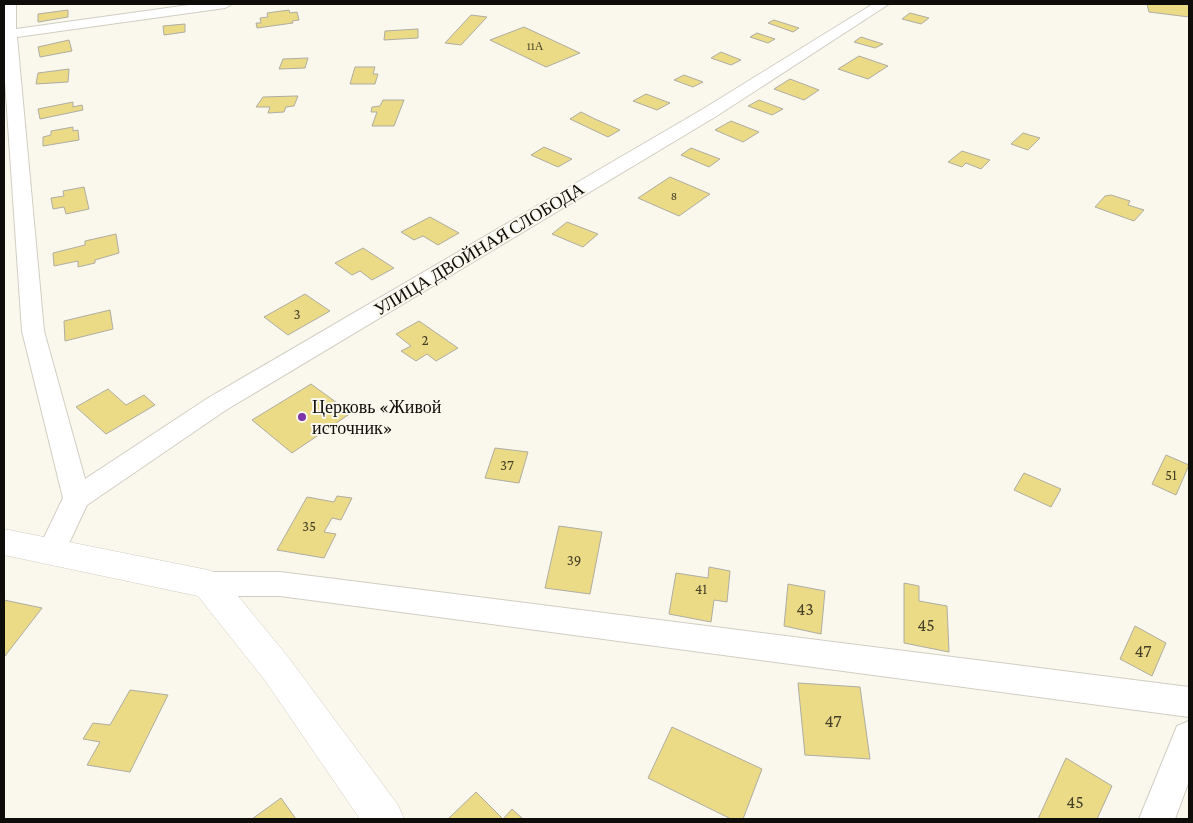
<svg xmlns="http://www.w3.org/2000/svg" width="1193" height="823" viewBox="0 0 1193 823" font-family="'Crimson Pro',serif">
<rect width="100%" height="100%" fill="#faf8ed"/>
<!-- building -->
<g fill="#ebda86" stroke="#afada2">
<polygon points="1147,4 1189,4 1189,17 1149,12"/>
<polygon points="68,10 68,17 38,22 38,14"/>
<polygon points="289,10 290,13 297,12 299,20 292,21 293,23 257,28 256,23 261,23 260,18 268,17 267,13"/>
<polygon points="910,13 929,18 921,24 902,19"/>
<polygon points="471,15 487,17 461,45 445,43"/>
<polygon points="774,20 799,28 793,32 768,23"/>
<polygon points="185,24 185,32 164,35 163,26"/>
<polygon points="524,27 580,53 546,67 490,40"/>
<polygon points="418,29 418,38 384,40 385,31"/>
<polygon points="757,33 775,39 768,43 750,37"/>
<polygon points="861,37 883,44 875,48 854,42"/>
<polygon points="69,40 72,51 40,57 38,47"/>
<polygon points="721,52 741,60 731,65 711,58"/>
<polygon points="859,56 888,66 868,79 838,69"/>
<polygon points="308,58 305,68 279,69 283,59"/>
<polygon points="355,67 375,67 373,74 378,74 375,84 350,84"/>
<polygon points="69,69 68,82 36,84 38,73"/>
<polygon points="684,75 703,82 693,87 674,80"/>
<polygon points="790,79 819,90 804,100 774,89"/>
<polygon points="646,94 670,103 657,110 633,101"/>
<polygon points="296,96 298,96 294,106 286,107 284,112 268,113 270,107 256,107 263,97"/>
<polygon points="383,100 404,100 394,126 372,126 377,112 371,112 372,107 380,106"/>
<polygon points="759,100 783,109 772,115 748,106"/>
<polygon points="73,102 73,107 82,105 83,110 40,119 38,109"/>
<polygon points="581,112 595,119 620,130 608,137 570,119"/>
<polygon points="731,121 759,132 743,142 715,130"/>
<polygon points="73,127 73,131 78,130 79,140 43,146 43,137 51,135 51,131"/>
<polygon points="1023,133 1040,138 1028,150 1011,144"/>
<polygon points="544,147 572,159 558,167 531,155"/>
<polygon points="691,148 720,159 709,167 681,155"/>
<polygon points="962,151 990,160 981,169 966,163 962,167 948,162"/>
<polygon points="670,177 710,194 679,216 638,198"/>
<polygon points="84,187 89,209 66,214 64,207 53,209 51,198 64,196 63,191"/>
<polygon points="1111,195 1130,201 1128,205 1144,210 1134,221 1095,207 1105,196"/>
<polygon points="430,217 459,233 438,245 423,236 414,240 401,232"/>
<polygon points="567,222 598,234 583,247 552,234"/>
<polygon points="116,234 119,253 95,260 95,263 78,267 78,261 54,266 53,253 85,245 85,241"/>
<polygon points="363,248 394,268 372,280 360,271 352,275 335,263"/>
<polygon points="305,294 330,311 288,335 264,317"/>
<polygon points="110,310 113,329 65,341 64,321"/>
<polygon points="419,321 458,348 436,361 427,354 416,361 401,351 411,346 396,334"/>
<polygon points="311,384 351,413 292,453 252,420"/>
<polygon points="108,389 126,405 144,395 155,405 106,434 76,407"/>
<polygon points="495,448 528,452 519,483 485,478"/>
<polygon points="1166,455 1189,465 1176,495 1152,484"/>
<polygon points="1024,473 1061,489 1051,507 1014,490"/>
<polygon points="337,496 352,498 341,520 332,518 324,532 336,534 324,558 277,550 307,497 334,502"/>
<polygon points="559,526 602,532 590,594 545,588"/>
<polygon points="709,567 730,571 727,602 714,600 711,622 669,614 676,573 708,578"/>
<polygon points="904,583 919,586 919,601 947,606 949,652 904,643"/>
<polygon points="788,584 825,591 821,634 784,626"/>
<polygon points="4,600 42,608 5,656 4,656"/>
<polygon points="1135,626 1166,643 1152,676 1120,659"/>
<polygon points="798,683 860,687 870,759 805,755"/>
<polygon points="130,690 168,695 130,772 87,765 100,742 83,739 93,723 110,725"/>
<polygon points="672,727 762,769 743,819 731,819 648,778"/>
<polygon points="1066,758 1112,786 1097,819 1038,819"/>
<polygon points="476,792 503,819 512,809 523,819 448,819"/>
<polygon points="281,798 296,819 252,819"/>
</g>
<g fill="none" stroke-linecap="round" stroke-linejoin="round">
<defs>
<g id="minor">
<polygon points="4,4 16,4 16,29 196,4 232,4 225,8 17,37 44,331 85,479 208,398 703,109 873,4 889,4 715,117 226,410 87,505 62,558 52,562 42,558 38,550 63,498 22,331 4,66"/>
<polygon points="208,572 280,572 1189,687 1189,717 280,596 208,596 198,593 193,584 198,575"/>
<polygon points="1189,721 1189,781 1175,819 1139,819 1177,726"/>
</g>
<polygon id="tertiary" points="4,529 208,570 220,574 288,657 398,805 404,819 360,819 264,679 198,596 4,555"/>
</defs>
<!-- minor casing -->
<use href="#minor" stroke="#d0cec3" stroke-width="2"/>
<!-- tertiary casing -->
<use href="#tertiary" stroke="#d0cec3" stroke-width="1"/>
<!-- minor -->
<use href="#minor" fill="#fff" fill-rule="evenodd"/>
<!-- tertiary -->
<use href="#tertiary" fill="#fff" fill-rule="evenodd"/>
</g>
<!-- markers -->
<circle fill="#7c34a7" stroke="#faf8ed" stroke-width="2" cx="302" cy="417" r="5"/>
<g text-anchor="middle" stroke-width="4" stroke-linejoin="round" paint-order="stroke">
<!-- far-number labels -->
<g font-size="12" fill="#454028">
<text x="535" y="50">11А</text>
<text x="674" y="200">8</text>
</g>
<!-- number labels -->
<g font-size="15" fill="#454028">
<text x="297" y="319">3</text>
<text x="425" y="345">2</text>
<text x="507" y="470">37</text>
<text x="1171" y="480">51</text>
<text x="309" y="531">35</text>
<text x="574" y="565">39</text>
<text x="701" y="594">41</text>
</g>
<!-- street labels -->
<g font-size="18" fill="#0e0d09" stroke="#faf8ed">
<text transform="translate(479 249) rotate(-31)" y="6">УЛИЦА ДВОЙНАЯ СЛОБОДА</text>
</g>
<!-- poi labels -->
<g font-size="18" fill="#0e0d09" stroke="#faf8ed" text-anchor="start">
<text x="312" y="413">Церковь «Живой<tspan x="312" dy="21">источник»</tspan></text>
</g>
<!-- near-number labels -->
<g font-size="18" fill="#454028">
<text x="805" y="615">43</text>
<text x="926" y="631">45</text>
<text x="1143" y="657">47</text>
<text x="833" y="727">47</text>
<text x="1075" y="808">45</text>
</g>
</g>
<!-- border -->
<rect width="1193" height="823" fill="none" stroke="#0e0d09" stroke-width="10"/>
</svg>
